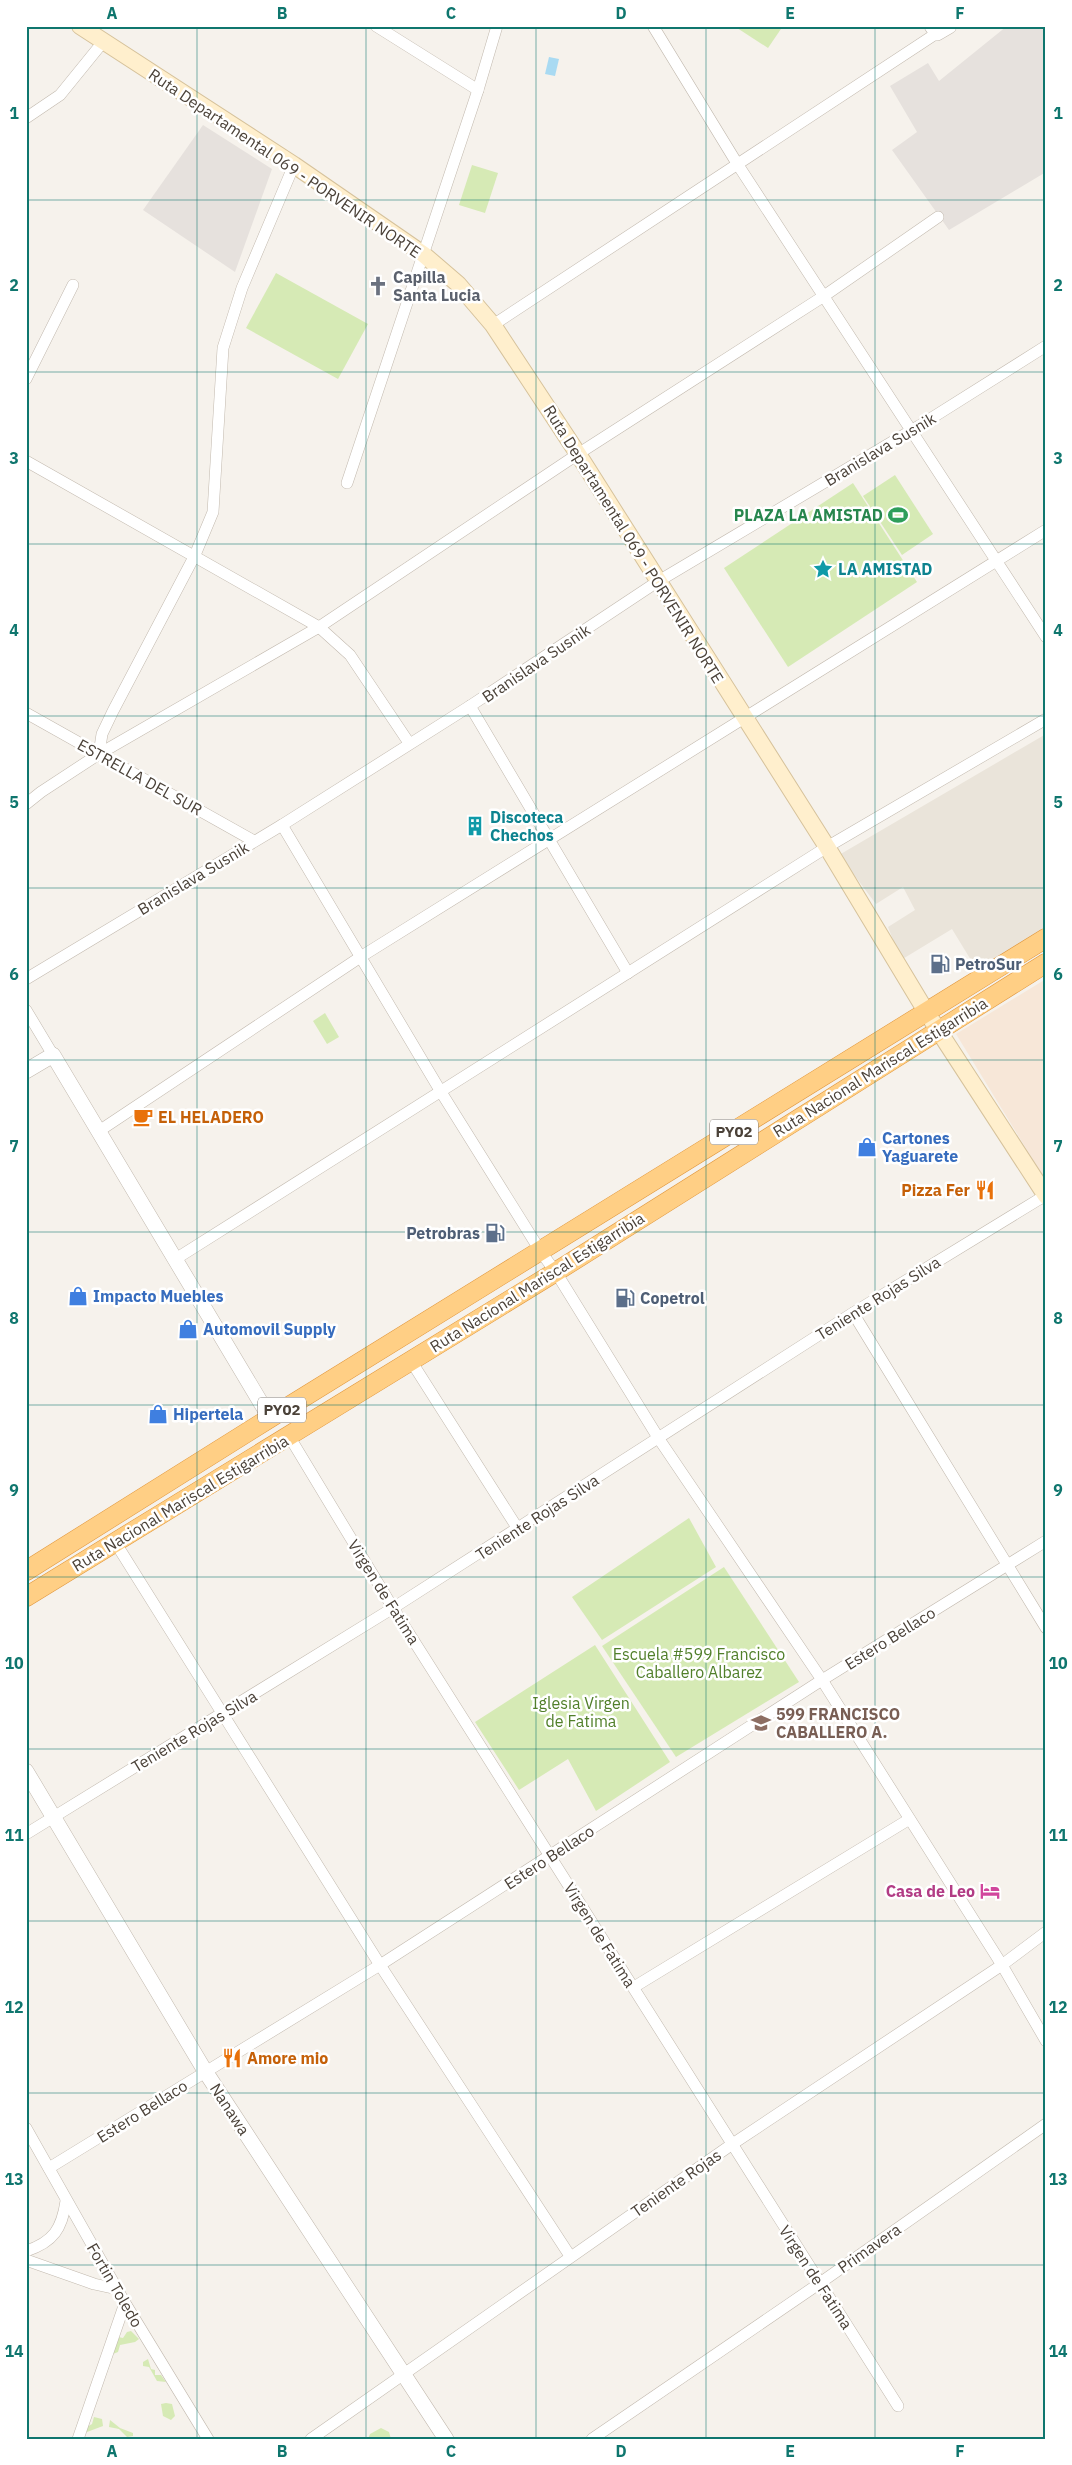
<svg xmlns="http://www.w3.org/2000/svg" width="1072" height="2465" viewBox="0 0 1072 2465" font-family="'IBM Plex Sans',sans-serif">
<rect width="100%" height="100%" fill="#f6f2ec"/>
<!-- residential -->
<polygon fill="#eae4da" points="1046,734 1046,927 977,970 952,929 901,960 888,927 915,910 903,887 876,904 839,855"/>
<!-- commercial -->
<polygon fill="#f7e7d8" points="1046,979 1046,1175 1043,1176 956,1034"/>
<!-- industrial -->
<g fill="#e6e1dd">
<polygon points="1007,26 1046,26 1046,172 949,230 892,150 917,132 890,86 928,63 939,81"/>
<polygon points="203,125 272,169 235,272 143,210"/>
</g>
<!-- green -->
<g fill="#d6eab5">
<polygon points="734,26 783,26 768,48"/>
<polygon points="472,165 498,173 485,213 459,205"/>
<polygon points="276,273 368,324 338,379 246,328"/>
<polygon points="895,475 933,534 902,555 863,496"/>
<polygon points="853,483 917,582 788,667 724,568"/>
<polygon points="325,1013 339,1037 327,1044 313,1021"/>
<polygon points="689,1518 716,1567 602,1640 572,1597"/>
<polygon points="724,1567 799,1682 676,1757 602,1646"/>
<polygon points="595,1645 670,1762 596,1811 568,1759 519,1790 475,1722"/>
<polygon points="131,2331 139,2339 135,2342 120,2345 118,2352 108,2356 118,2337 123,2338 127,2332"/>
<polygon points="148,2359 151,2369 155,2370 155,2375 161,2375 166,2382 157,2381 149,2367 143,2366 143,2362"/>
<polygon points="166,2403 172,2404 175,2416 171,2420 163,2416 161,2404"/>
<polygon points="94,2417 102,2419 103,2426 87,2432 85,2428 92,2424"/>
<polygon points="110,2420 120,2428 133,2433 133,2436 127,2437 119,2429 109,2427"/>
<polygon points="381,2428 389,2432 391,2439 368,2439 370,2434"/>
</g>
<!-- water -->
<polygon fill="#a9daf2" points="549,57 559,59 555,76 545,74"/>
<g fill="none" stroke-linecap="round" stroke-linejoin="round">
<defs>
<g id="minor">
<polyline points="376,26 478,90"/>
<polyline points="653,26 738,165 1046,637"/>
<polyline points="26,118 60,95 103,42"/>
<polyline points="493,325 937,33"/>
<polyline points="26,379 73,285"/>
<polyline points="26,461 319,627 350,655 409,743"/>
<polyline points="347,483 478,90 497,26"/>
<polyline points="470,706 628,973"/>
<polyline points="26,713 254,841"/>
<polyline points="99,754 102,734 113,711 195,555 213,512 223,348 242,288 294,165"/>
<polyline points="26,804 41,792 99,754 319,627 578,454 824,296 938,217"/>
<polyline points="282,825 441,1092 541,1252 557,1274 659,1439 822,1680 1002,1965 1046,2041"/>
<polyline points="26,979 282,825 470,706 657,582 919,426 1046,346"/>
<polyline points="26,1010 53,1055"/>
<polyline points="99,1131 362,956 1046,530"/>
<polyline points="174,1260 827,847 1046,719"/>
<polyline points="853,1313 1046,1628"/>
<polyline points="411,1361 518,1529"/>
<polyline points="289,1436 393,1608 898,2406"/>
<polyline points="115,1542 380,1965 570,2256"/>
<polyline points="26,1834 393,1608 853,1313 1046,1195"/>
<polyline points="634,1987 908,1820"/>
<polyline points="26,2128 125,2303 208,2439"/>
<polyline points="49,2168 380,1965 822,1680 1046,1541"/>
<path d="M26,2251C54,2242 62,2228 66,2201"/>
<polyline points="26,2260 94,2284 117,2289"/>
<polyline points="78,2439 125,2303"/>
<polyline points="311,2439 731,2145 1002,1965 1046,1932"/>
<polyline points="592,2439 820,2283 1046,2124"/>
</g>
<g id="tertiary">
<polyline points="932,26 937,33 949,26"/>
<polyline points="26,1071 53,1055 270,1418"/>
<polyline points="26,1771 205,2071 446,2439"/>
</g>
<polyline id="secondary" points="80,26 294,165 423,254 458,284 493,325 578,454 827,847 927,1013 1046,1196"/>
<g id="trunk">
<polyline points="26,1571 270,1418 1046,938"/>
<polyline points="26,1597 554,1273 1046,963"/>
</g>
</defs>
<!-- minor casing -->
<use href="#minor" stroke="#c2b9ae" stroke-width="12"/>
<!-- tertiary casing -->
<use href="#tertiary" stroke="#c2b9ae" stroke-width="16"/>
<!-- secondary casing -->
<use href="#secondary" stroke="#d6c29b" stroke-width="18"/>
<!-- trunk casing -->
<use href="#trunk" stroke="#e0963c" stroke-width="20"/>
<!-- minor -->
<use href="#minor" stroke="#fff" stroke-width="11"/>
<!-- tertiary -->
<use href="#tertiary" stroke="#fff" stroke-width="15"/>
<!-- secondary -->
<use href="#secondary" stroke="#ffefcd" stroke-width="16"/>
<!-- trunk -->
<use href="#trunk" stroke="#ffcf85" stroke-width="19"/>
</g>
<!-- grid -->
<path fill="none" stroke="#0f766e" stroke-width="1" stroke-opacity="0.55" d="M197,26V2439M366,26V2439M536,26V2439M706,26V2439M875,26V2439M26,200H1046M26,372H1046M26,544H1046M26,716H1046M26,888H1046M26,1060H1046M26,1232H1046M26,1405H1046M26,1577H1046M26,1749H1046M26,1921H1046M26,2093H1046M26,2265H1046"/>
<!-- icons -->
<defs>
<symbol id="church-bare" viewBox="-9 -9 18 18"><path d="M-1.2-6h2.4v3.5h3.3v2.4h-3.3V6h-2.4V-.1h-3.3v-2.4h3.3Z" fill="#6b7280" stroke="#fff" stroke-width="2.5" paint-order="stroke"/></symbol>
<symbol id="stadium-bare" viewBox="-9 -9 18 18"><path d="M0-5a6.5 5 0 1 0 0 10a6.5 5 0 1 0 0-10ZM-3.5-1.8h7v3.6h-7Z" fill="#2e9e5b" stroke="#fff" stroke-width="2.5" paint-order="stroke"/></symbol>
<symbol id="sight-bare" viewBox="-9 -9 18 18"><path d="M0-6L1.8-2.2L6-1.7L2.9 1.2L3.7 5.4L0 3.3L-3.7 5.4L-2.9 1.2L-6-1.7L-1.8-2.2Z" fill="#0f9aa8" stroke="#fff" stroke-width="2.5" paint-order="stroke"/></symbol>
<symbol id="building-bare" viewBox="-9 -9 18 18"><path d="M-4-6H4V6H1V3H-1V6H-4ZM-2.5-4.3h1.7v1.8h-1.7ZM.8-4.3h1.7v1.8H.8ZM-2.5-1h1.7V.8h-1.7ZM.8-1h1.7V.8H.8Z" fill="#0f9aa8" stroke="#fff" stroke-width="2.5" paint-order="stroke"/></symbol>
<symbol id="fuel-bare" viewBox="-9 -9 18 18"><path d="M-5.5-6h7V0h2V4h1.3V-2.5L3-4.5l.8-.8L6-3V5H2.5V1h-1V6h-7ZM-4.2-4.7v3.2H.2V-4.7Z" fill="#5c6f8a" stroke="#fff" stroke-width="2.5" paint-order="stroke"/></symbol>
<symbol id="cafe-bare" viewBox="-9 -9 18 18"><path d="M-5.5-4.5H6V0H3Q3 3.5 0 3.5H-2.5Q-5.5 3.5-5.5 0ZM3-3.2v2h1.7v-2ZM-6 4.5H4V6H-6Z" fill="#e8710a" stroke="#fff" stroke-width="2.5" paint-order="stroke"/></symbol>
<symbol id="shop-bare" viewBox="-9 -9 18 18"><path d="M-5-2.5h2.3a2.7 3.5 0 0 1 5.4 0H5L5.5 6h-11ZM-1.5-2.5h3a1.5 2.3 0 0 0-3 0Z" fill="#3f7fe0" stroke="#fff" stroke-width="2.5" paint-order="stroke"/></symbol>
<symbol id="restaurant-bare" viewBox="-9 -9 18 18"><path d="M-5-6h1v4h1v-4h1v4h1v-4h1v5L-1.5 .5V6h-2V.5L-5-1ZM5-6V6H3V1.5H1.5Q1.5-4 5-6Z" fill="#e8710a" stroke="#fff" stroke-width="2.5" paint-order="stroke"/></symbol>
<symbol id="school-bare" viewBox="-9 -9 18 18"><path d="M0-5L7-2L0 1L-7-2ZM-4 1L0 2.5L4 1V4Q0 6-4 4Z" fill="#8d6e63" stroke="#fff" stroke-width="2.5" paint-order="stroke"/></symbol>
<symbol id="hotel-bare" viewBox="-9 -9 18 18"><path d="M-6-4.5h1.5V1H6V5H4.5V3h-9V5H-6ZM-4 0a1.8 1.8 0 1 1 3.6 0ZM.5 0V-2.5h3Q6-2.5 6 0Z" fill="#d1479c" stroke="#fff" stroke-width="2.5" paint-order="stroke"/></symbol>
</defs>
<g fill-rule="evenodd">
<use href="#church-bare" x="364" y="272" width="28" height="28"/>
<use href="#stadium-bare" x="884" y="501" width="28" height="28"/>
<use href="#sight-bare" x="809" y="555" width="28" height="28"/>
<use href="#building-bare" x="461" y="812" width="28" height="28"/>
<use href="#fuel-bare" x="926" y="950" width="28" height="28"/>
<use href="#cafe-bare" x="129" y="1103" width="28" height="28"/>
<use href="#shop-bare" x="853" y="1133" width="28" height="28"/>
<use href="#restaurant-bare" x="971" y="1176" width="28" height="28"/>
<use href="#fuel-bare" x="481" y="1219" width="28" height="28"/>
<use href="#shop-bare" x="64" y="1282" width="28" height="28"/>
<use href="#fuel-bare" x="611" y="1284" width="28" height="28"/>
<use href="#shop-bare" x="174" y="1315" width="28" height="28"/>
<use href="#shop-bare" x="144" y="1400" width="28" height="28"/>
<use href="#school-bare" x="747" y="1709" width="28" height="28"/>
<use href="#hotel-bare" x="976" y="1877" width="28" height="28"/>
<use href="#restaurant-bare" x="218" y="2044" width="28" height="28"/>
</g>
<g text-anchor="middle" stroke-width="5" stroke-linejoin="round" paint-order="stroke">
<!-- shield labels -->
<g fill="#fff" stroke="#817b74" stroke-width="1">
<rect x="710" y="1119.5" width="48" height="25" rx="4"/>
<rect x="258" y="1397.5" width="48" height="25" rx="4"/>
</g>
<g font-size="15" font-weight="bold" fill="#4b4239">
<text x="734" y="1137">PY02</text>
<text x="282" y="1415">PY02</text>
</g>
<!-- street labels -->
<g font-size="16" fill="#4b4239" stroke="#fff">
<text transform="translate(285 163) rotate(34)" y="6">Ruta Departamental 069 - PORVENIR NORTE</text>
<text transform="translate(880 449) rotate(-31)" y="6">Branislava Susnik</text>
<text transform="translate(634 544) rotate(58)" y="6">Ruta Departamental 069 - PORVENIR NORTE</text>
<text transform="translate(536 663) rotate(-34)" y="6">Branislava Susnik</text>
<text transform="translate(140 777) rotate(29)" y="6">ESTRELLA DEL SUR</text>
<text transform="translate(193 878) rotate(-31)" y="6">Branislava Susnik</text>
<text transform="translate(880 1067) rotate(-32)" y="6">Ruta Nacional Mariscal Estigarribia</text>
<text transform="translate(537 1282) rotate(-32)" y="6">Ruta Nacional Mariscal Estigarribia</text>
<text transform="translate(878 1298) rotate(-32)" y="6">Teniente Rojas Silva</text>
<text transform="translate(180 1503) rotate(-31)" y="6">Ruta Nacional Mariscal Estigarribia</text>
<text transform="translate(537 1517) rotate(-33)" y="6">Teniente Rojas Silva</text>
<text transform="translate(384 1592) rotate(58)" y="6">Virgen de Fatima</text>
<text transform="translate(890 1638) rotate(-32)" y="6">Estero Bellaco</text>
<text transform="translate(194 1731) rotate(-31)" y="6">Teniente Rojas Silva</text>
<text transform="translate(549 1857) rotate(-33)" y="6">Estero Bellaco</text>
<text transform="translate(600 1935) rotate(58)" y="6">Virgen de Fatima</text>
<text transform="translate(230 2109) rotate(57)" y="6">Nanawa</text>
<text transform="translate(142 2111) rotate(-32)" y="6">Estero Bellaco</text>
<text transform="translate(676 2183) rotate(-35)" y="6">Teniente Rojas</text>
<text transform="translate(869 2248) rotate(-35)" y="6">Primavera</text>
<text transform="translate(816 2277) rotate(57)" y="6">Virgen de Fatima</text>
<text transform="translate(115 2285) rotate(60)" y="6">Fortin Toledo</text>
</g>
<!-- worship labels -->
<g font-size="16" font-weight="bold" fill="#5b616d" stroke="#fff" text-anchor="start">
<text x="393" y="283">Capilla<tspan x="393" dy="18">Santa Lucia</tspan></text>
</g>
<!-- leisure labels -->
<g font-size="16" font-weight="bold" fill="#27864d" stroke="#fff" text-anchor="end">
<text x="883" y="521">PLAZA LA AMISTAD</text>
</g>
<!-- culture labels -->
<g font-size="16" font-weight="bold" fill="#0d838f" stroke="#fff" text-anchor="start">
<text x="838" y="575">LA AMISTAD</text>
<text x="490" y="823">Discoteca<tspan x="490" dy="18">Chechos</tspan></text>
</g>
<!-- service labels -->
<g font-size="16" font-weight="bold" fill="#4e5e75" stroke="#fff" text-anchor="start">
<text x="955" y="970">PetroSur</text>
<text x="480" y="1239" text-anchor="end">Petrobras</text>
<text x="640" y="1304">Copetrol</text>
</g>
<!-- food labels -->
<g font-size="16" font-weight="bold" fill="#c56008" stroke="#fff" text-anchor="start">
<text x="158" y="1123">EL HELADERO</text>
<text x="970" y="1196" text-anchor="end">Pizza Fer</text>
<text x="247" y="2064">Amore mio</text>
</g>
<!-- shop labels -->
<g font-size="16" font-weight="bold" fill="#366cbe" stroke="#fff" text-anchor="start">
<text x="882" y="1144">Cartones<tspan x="882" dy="18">Yaguarete</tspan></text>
<text x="93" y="1302">Impacto Muebles</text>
<text x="203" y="1335">Automovil Supply</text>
<text x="173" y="1420">Hipertela</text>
</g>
<!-- park labels -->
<g font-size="16" fill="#517f2a" stroke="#fff">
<text x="699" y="1660">Escuela #599 Francisco<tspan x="699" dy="18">Caballero Albarez</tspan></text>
<text x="581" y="1709">Iglesia Virgen<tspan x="581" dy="18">de Fatima</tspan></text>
</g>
<!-- education labels -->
<g font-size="16" font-weight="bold" fill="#785e54" stroke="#fff" text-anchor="start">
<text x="776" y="1720">599 FRANCISCO<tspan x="776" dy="18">CABALLERO A.</tspan></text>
</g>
<!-- hotel labels -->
<g font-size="16" font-weight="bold" fill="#b23c85" stroke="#fff" text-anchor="end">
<text x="975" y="1897">Casa de Leo</text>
</g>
</g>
<!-- border -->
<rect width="1072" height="2465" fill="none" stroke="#ffffff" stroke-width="55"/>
<rect x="28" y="28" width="1016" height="2410" fill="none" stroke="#0f766e" stroke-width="2"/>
<g font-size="16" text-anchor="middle" font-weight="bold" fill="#0f766e">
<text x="112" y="19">A</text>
<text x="282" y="19">B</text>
<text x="451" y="19">C</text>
<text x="621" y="19">D</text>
<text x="790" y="19">E</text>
<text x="960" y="19">F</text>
<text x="14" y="119">1</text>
<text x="1058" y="119">1</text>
<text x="14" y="291">2</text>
<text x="1058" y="291">2</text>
<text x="14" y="464">3</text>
<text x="1058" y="464">3</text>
<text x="14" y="636">4</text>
<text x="1058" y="636">4</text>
<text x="14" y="808">5</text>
<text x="1058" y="808">5</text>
<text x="14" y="980">6</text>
<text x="1058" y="980">6</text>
<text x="14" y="1152">7</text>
<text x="1058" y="1152">7</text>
<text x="14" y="1324">8</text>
<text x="1058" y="1324">8</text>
<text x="14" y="1496">9</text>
<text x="1058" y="1496">9</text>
<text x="14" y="1669">10</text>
<text x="1058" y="1669">10</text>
<text x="14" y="1841">11</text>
<text x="1058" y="1841">11</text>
<text x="14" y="2013">12</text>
<text x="1058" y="2013">12</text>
<text x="14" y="2185">13</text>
<text x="1058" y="2185">13</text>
<text x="14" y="2357">14</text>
<text x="1058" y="2357">14</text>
<text x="112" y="2457">A</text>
<text x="282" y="2457">B</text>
<text x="451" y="2457">C</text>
<text x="621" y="2457">D</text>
<text x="790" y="2457">E</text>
<text x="960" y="2457">F</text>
</g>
</svg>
